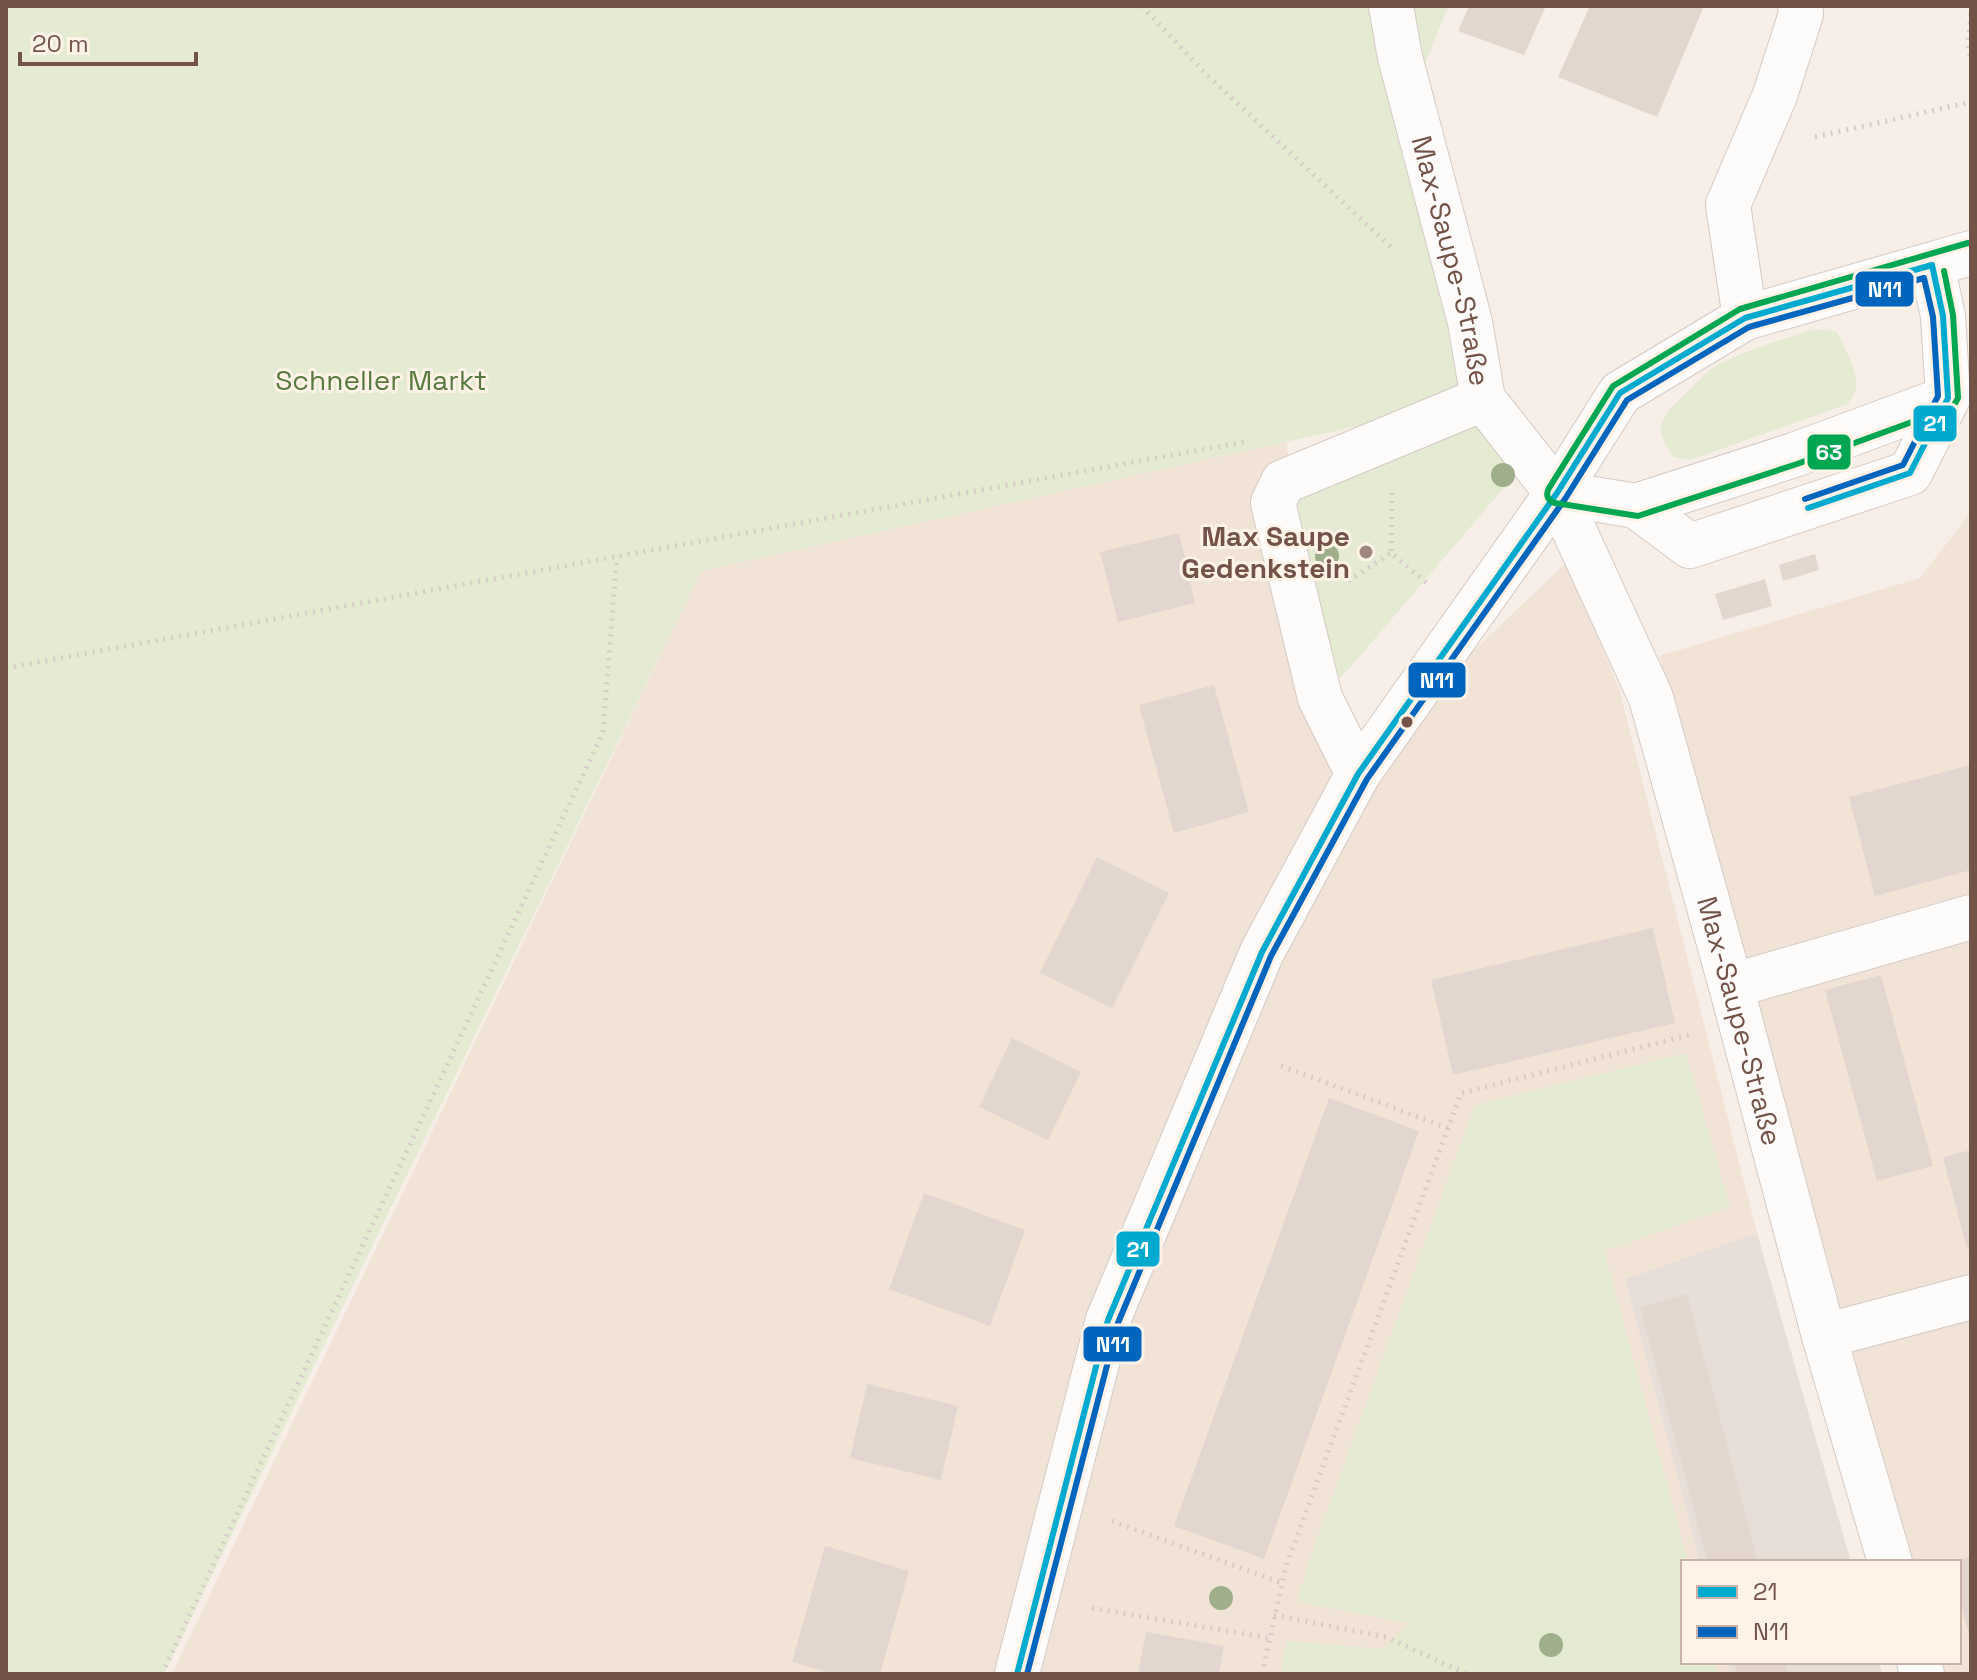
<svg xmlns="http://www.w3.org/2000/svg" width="1977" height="1680" viewBox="0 0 1977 1680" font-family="'Space Grotesk',sans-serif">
<rect width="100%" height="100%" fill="#f6eee7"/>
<!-- residential -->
<g fill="#f2e3d7">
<polygon points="1287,442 1289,497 1347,771 1567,562 1619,689 1757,1233 1625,1279 1700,1562 1683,1562 1683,1662 1727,1662 1730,1674 172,1674 701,571"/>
<polygon points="1971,512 1971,1674 1940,1674 1936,1662 1959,1662 1959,1562 1909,1562 1659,656 1920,578"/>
</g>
<!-- industrial -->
<g fill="#e8ded8">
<polygon points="1757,1233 1851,1562 1700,1562 1625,1279"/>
<polygon points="1727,1662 1879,1662 1882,1674 1730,1674"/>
</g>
<!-- green -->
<g fill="#e4ebd2">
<polygon points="6,6 1448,6 1417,84 1496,391 1533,462 1503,489 1348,670 1332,686 1289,497 1476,400 701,571 164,1674 6,1674"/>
<path d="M1811,330H1827L1837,332C1845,348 1860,374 1855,392C1854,396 1850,400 1848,404L1690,460L1674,457C1652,429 1660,417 1684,395C1693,386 1702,376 1712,369C1735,353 1783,340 1811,330Z"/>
<polygon points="1686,1053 1730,1207 1604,1251 1688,1562 1683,1562 1683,1662 1715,1662 1718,1674 1281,1674 1287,1641 1383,1649 1409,1623 1297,1602 1311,1556 1475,1105"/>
</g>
<!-- building -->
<g fill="#e2d6cf">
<polygon points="1469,6 1546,6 1524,55 1458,31"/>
<polygon points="1590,6 1704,6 1657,117 1558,77"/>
<polygon points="1179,533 1195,603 1118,622 1100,552"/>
<polygon points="1815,554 1819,570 1783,581 1779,565"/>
<polygon points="1765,579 1772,606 1723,620 1715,594"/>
<polygon points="1214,685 1249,812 1174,833 1139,705"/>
<polygon points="1971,765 1971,870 1875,896 1849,797"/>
<polygon points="1097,857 1169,893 1112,1008 1040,973"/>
<polygon points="1653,928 1675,1023 1453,1075 1431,980"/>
<polygon points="1881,975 1933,1166 1877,1181 1825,990"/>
<polygon points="1012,1038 1081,1072 1048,1140 979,1107"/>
<polygon points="1329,1098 1419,1131 1264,1559 1174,1526"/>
<polygon points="1971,1150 1971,1248 1967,1249 1943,1157"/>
<polygon points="924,1193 1025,1230 990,1326 889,1289"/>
<polygon points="1687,1294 1758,1562 1708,1562 1640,1307"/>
<polygon points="867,1384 958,1406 941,1480 850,1458"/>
<polygon points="825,1546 909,1571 880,1674 835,1674 792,1662"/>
<polygon points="1971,1556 1971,1637 1970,1637 1959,1599 1959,1560"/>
<polygon points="1146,1632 1224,1646 1219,1674 1138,1674"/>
<polygon points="1734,1662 1785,1662 1788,1674 1737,1674"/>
</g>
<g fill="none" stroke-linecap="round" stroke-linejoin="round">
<defs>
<g id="minor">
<path id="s1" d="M1391,6L1400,57L1470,322L1483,399L1557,493L1651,698L1731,986L1824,1336L1890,1562"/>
<polyline points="1745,318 1728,205 1775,95 1801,14 1800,6"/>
<polyline points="1557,493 1636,506 1794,455 1948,398"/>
<polyline points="1636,506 1690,546 1910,473 1948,398 1943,316 1932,265"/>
<polyline points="1358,774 1320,698 1273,503 1283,482 1483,399"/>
<polyline points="1731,986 1971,917"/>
<polyline points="1824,1336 1971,1297"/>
<polyline points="1919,1662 1922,1674"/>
<polyline points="1017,1674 1108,1320 1262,952 1358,774 1557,493 1620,393 1745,318 1971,253"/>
</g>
</defs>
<!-- minor casing -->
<use href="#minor" stroke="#d4cac5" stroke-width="46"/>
<!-- path -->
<g stroke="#d7ccc9" stroke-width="5" stroke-dasharray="2 6" stroke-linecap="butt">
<polyline points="1142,6 1205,73 1394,250"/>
<polyline points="1971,14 1968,43 1971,62"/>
<polyline points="1815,137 1971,102"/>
<polyline points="1392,493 1391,553 1429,585"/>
<polyline points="1348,581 1391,553"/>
<polyline points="6,668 1249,441"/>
<polyline points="1281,1066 1448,1128"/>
<polyline points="1112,1521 1282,1583"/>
<polyline points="1092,1608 1269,1638"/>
<polyline points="1274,1615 1386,1637 1467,1674"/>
<polyline points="162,1674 603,732 617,556"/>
<polyline points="1262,1674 1286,1566 1461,1093 1689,1035"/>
</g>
<!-- minor -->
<use href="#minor" stroke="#fefcfb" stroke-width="44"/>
<defs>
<g id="bus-1">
<polyline points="1808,508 1910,473 1948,398 1943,316 1932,265"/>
<polyline points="1017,1674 1108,1320 1262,952 1358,774 1557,493 1620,393 1745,318 1932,265"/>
</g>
<polyline id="bus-2" points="1027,1674 1118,1323 1271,956 1367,779 1565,499 1627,400 1749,327 1924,278 1933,317 1938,396 1903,465 1805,499"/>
<path id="bus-3" d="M1944,271L1953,315L1958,398L1953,407L1797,464L1638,516L1555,503C1548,501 1545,495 1549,488L1613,386L1740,309L1968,243"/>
</defs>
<!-- bus-1 casing -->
<use href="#bus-1" stroke="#fff2e7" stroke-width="12"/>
<!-- bus-2 casing -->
<use href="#bus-2" stroke="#fff2e7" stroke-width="12"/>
<!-- bus-3 casing -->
<use href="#bus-3" stroke="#fff2e7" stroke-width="12"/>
<!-- bus-1 -->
<use href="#bus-1" stroke="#00a9ce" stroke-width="6"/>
<!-- bus-2 -->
<use href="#bus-2" stroke="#0065bd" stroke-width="6"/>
<!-- bus-3 -->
<use href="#bus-3" stroke="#00a651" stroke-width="6"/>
</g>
<!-- trees -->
<g fill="#9fae8b">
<circle cx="1503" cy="475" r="12"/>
<circle cx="1327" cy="556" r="12"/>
<circle cx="1221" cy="1598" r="12"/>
<circle cx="1551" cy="1645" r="12"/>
</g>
<!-- markers -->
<circle fill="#a18980" stroke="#fff2e7" stroke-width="3" cx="1366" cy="552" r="8"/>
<circle fill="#735248" stroke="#fff2e7" stroke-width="3" cx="1407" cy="722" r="7"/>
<g text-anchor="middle" stroke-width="6" stroke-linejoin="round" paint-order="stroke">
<!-- street labels -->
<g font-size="28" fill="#735248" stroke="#fff2e7">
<text dy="10" stroke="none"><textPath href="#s1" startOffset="262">Max-Saupe-Straße</textPath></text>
<text dy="10" stroke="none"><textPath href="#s1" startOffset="1084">Max-Saupe-Straße</textPath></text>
</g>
<!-- park labels -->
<g font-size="28" fill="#587940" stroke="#fff2e7">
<text x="381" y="390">Schneller Markt</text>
</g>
<!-- poi labels -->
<g font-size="28" font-weight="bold" fill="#735248" stroke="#fff2e7" text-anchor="end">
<text x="1350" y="546">Max Saupe<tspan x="1350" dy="32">Gedenkstein</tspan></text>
</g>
</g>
<g stroke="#fff2e7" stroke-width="3">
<rect x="1854" y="270" width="61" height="38" rx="8" fill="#0065bd"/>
<rect x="1912" y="404" width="46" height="39" rx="8" fill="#00a9ce"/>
<rect x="1806" y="433" width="46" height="38" rx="8" fill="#00a651"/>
<rect x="1407" y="661" width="60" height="38" rx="8" fill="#0065bd"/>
<rect x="1115" y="1230" width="46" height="38" rx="8" fill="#00a9ce"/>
<rect x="1082" y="1325" width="61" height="38" rx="8" fill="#0065bd"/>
</g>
<g font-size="22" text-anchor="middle" font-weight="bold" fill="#fff">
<text x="1885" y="297">N11</text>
<text x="1935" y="431">21</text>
<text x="1829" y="460">63</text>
<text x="1437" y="688">N11</text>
<text x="1138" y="1257">21</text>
<text x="1113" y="1352">N11</text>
</g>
<!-- border -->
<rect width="1977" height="1680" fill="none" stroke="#735248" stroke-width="16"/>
<!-- legend -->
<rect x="1681" y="1560" width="280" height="104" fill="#fff2e7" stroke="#c7b2a7" stroke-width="2"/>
<rect x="1697" y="1586" width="40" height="12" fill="#00a9ce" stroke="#c7b2a7" stroke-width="2"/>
<text x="1753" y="1600" font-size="24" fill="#735248">21</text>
<rect x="1697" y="1626" width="40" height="12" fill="#0065bd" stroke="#c7b2a7" stroke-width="2"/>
<text x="1753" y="1640" font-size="24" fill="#735248">N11</text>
<!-- scale -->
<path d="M20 52v12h176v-12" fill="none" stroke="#735248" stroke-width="4"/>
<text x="32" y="52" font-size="24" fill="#735248" stroke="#fff2e7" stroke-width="6" paint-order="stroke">20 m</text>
</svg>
